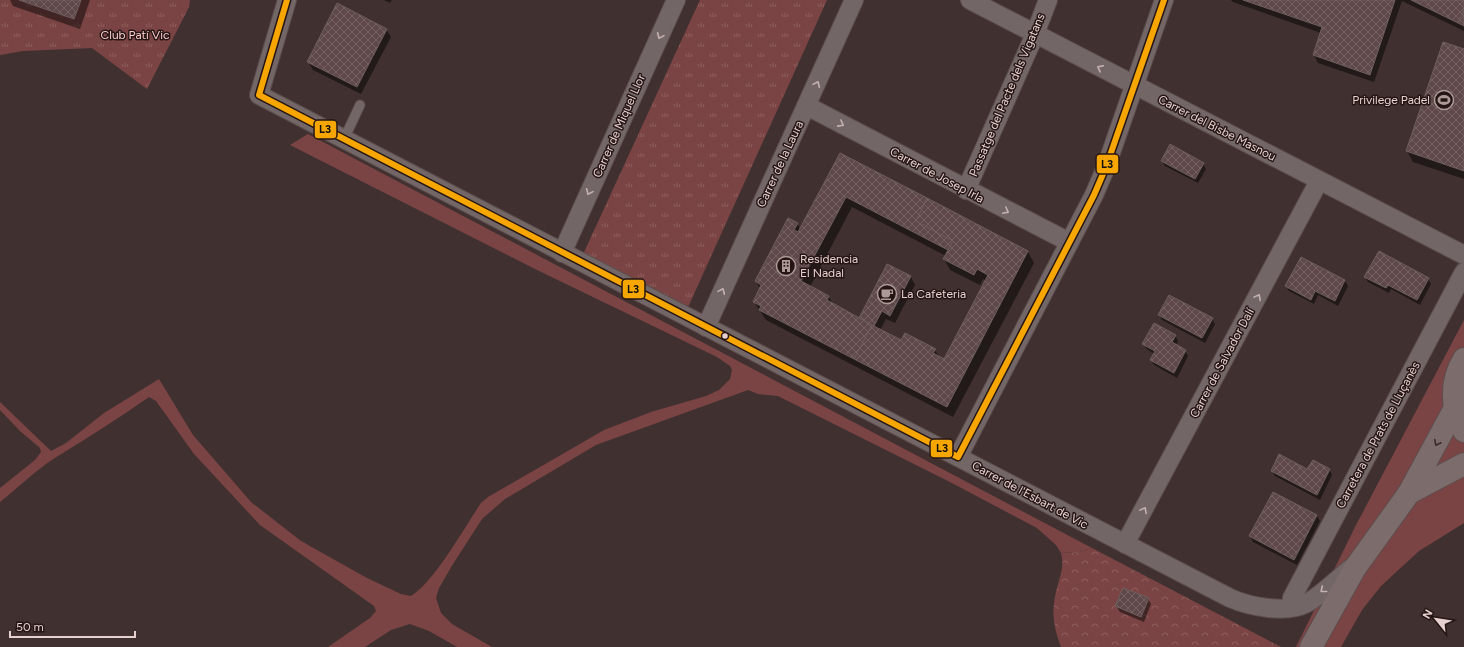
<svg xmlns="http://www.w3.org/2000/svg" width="1464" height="647" viewBox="0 0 1464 647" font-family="Figtree,sans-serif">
<defs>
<pattern id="forest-crowns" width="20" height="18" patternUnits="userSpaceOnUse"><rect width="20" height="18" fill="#7b4444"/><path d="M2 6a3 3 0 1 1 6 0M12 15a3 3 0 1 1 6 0" fill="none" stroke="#8e5e5e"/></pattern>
<pattern id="park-tufts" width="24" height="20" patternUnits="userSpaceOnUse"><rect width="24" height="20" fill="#7b4444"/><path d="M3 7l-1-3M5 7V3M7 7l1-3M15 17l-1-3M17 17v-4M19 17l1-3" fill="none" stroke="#8e5e5e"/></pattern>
<pattern id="building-cross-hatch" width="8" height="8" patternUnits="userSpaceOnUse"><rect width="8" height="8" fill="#5e4849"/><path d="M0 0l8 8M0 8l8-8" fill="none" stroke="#756162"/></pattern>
</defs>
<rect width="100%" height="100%" fill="#413030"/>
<!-- grass -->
<g fill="#7b4444">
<path d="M308,134L1092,548L1079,552L1061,553L1056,545L1037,528L948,481L778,396L758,394L748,390L596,445L505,499L482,519L453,564L439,588L436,598L441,613L452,624L492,647H457L429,631L410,624L391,630L365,647H328L370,618L376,611L374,606L260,525L194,454L156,401L149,397C119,418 89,437 58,456C37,469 19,487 0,502V488L35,460L41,452L40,448L20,431L0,410V402L51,451L66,443L104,413L159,379L193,435L251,502L301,541L367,578L401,594L411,596C435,581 464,528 481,503L488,497L604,430L651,412L706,396L719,390L730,379L732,370L730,366L717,357L535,269L290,145Z"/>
<polygon points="1464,320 1464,523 1419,551 1381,586 1362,610 1341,647 1296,647 1355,527"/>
</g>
<!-- forest -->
<path fill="url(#forest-crowns)" d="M1092,548L1281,647H1061C1054,629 1051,612 1056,592C1059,578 1065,568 1061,553L1079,552Z"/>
<!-- park -->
<g fill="url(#park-tufts)">
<polygon points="0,0 190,0 189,7 147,89 92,48 23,51 0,55"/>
<polygon points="700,0 827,0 684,316 580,261"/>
</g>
<!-- shadow -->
<g fill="#0007" fill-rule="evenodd">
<polygon points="10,0 90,0 80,29 13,6"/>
<polygon points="384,0 392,0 390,3"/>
<polygon points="1231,0 1464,0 1464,31 1402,1 1374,82 1318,63 1314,55 1321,33 1233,2"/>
<polygon points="386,29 391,37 361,94 313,70 308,62"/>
<polygon points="1444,43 1464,50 1464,179 1413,162 1407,151"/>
<path d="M840,154L1028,252L1034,263L953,417L766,320L754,302L760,289L756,281L797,223L800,229ZM852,207L946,256L944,259L950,270L980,285L983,279L986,281L945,360L940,358L935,350L901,341L880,330L886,319L895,323L915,285L911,277L888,265L859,319L834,305L828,296L810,287Z"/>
<polygon points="1162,161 1203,164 1206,169 1198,183 1165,166"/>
<polygon points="1301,258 1345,281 1348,286 1338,306 1318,295 1314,304 1289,291 1286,286"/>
<polygon points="1365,277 1428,279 1431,284 1420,305 1391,289 1389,293 1368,282"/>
<polygon points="1159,315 1212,319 1215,324 1205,343 1162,320"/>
<polygon points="1175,335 1178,341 1176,345 1185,351 1188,356 1177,378 1154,365 1151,360 1154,354 1147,349 1143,344"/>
<polygon points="1329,469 1332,475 1320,500 1275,476 1272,471"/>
<polygon points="1273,493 1317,516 1320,521 1297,565 1253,542 1250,536"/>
<polygon points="1148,599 1151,604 1144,622 1120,612 1116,606"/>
</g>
<!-- building -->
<g fill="url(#building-cross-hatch)" stroke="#6e5e5e">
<polygon points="19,0 81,0 74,19"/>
<polygon points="1243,0 1395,0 1370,75 1313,55 1322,27"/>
<polygon points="1411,0 1464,0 1464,10 1458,23"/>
<polygon points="337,3 387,29 357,87 307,62"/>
<polygon points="1464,10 1464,26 1458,23"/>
<polygon points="1443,42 1464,49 1464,171 1406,151"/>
<polygon points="1170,144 1204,163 1195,179 1161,161"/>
<polygon points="840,153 927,198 916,221 953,241 948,250 846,197 801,281 829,296 827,300 872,325 854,359 759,310 761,306 753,302 761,285 755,281 788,218 798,223 794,230 798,232"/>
<polygon points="927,198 1028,251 947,407 854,359 872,325 901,340 905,333 936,349 933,353 944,359 988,275 977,269 974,275 943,259 953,241 916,221"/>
<polygon points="1379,251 1429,278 1417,300 1388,285 1386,288 1364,277"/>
<polygon points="1301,257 1345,280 1335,301 1315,291 1311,300 1285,286"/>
<polygon points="887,264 911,276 890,316 882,311 874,326 859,318"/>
<polygon points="1169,295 1213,318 1202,338 1158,315"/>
<polygon points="1154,323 1176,335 1172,342 1186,350 1174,373 1150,360 1155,351 1142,344"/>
<polygon points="1279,454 1307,469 1313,460 1330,469 1317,495 1271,471"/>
<polygon points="1273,492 1317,515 1294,560 1249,536"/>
<polygon points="1123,588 1149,598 1141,617 1115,606"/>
</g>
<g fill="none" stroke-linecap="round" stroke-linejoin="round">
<defs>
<polyline id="lane" points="344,139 360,105"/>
<g id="street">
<path d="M287,0L259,95L1230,598C1250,607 1287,614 1307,603C1323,594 1337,579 1351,568H1355"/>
<polyline points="970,0 1464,255"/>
<polyline points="807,106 1069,242"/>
<polyline points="966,190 1035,34 1048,0"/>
<polyline points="562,253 676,0"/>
<polyline points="706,327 854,0"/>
<polyline points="958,457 1094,195 1106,167 1164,0"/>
<polyline points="1125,544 1319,181"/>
<polyline points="1292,598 1464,272"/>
</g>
<g id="secondary">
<path d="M1464,359C1450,382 1451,409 1464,431"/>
<polyline points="1409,493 1464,464"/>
<polyline points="1311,647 1355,568 1409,493 1455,408"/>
</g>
</defs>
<!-- lane casing -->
<use href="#lane" stroke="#5d4d4d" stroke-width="11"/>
<!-- street casing -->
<use href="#street" stroke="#5d4d4d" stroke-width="20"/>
<!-- secondary casing -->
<use href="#secondary" stroke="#5d4d4d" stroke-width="24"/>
<!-- lane -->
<use href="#lane" stroke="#736666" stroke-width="9"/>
<!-- street -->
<use href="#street" stroke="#736666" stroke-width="18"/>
<!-- secondary -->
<use href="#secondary" stroke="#7c6c6c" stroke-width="22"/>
<defs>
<polyline id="bus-1" points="287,0 259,95 958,457 1094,195 1106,167 1164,0"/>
</defs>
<!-- bus-1 casing -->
<use href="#bus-1" stroke="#251615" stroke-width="9"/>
<!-- bus-1 -->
<use href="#bus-1" stroke="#f7a600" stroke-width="6"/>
</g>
<!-- one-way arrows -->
<defs><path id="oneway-chevron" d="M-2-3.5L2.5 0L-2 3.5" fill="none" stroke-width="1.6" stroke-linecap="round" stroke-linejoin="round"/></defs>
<g stroke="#c4b1b0">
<use href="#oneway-chevron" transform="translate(660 36) rotate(114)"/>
<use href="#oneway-chevron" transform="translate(1100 68) rotate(-153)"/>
<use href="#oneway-chevron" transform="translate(817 84) rotate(-66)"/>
<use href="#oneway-chevron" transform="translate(841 124) rotate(28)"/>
<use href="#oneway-chevron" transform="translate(589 192) rotate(114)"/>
<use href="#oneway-chevron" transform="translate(1006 211) rotate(27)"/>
<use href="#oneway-chevron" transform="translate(722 291) rotate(-66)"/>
<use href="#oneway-chevron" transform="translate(1258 297) rotate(-62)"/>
<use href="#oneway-chevron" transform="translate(1144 510) rotate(-62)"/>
<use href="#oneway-chevron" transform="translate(1323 590) rotate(141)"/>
</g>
<use stroke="#3b2c2b" href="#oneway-chevron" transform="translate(1437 443) rotate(117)"/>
<!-- icons -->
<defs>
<symbol id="stadium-ring" viewBox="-11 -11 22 22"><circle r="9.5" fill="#251615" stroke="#ad9998" stroke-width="1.5"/><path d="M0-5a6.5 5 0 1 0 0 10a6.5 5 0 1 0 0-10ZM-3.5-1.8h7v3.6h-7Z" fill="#ad9998"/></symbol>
<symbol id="building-ring" viewBox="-11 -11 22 22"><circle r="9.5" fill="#251615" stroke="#ad9998" stroke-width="1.5"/><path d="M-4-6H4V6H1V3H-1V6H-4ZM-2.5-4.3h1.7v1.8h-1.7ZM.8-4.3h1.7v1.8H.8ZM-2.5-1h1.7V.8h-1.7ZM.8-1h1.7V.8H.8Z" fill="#ad9998"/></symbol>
<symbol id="cafe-ring" viewBox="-11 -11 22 22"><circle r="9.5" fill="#251615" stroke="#ad9998" stroke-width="1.5"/><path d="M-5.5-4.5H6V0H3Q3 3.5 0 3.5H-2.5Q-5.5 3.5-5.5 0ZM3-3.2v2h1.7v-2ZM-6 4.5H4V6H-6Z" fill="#ad9998"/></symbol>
</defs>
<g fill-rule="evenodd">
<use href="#stadium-ring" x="1433" y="89" width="22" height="22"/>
<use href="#building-ring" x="775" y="255" width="22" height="22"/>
<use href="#cafe-ring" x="876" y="283" width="22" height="22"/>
</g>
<!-- markers -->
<circle fill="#e7d1d0" stroke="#251615" stroke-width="1.5" cx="725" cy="336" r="3.5"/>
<g text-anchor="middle" stroke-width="3" stroke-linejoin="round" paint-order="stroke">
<!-- park labels -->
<g font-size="12" fill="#fccccb" stroke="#251615">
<text x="135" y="39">Club Patí Vic</text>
</g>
<!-- street labels -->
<g font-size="12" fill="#e7d1d0" stroke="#251615">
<text transform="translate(1007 95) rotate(-67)" y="4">Passatge del Pacte dels Vigatans</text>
<text transform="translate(619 126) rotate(-66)" y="4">Carrer de Miquel Llor</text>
<text transform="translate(1217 128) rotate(27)" y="4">Carrer del Bisbe Masnou</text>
<text transform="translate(780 164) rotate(-65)" y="4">Carrer de la Laura</text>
<text transform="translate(937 175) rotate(28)" y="4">Carrer de Josep Irla</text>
<text transform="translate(1222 363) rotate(-62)" y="4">Carrer de Salvador Dalí</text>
<text transform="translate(1378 435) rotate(-62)" y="4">Carretera de Prats de Lluçanès</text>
<text transform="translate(1030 495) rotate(28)" y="4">Carrer de l'Esbart de Vic</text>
</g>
<!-- poi labels -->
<g font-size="12" fill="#e7d1d0" stroke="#251615" text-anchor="start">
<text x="1430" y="104" text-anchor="end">Privilege Padel</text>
<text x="800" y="263">Residencia<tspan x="800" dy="14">El Nadal</tspan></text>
<text x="901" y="298">La Cafeteria</text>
</g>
</g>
<g stroke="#251615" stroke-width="1.5">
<rect x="314" y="120" width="23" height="19" rx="4" fill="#f7a600"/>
<rect x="1096" y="154" width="23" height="20" rx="4" fill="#f7a600"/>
<rect x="622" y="279" width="23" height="20" rx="4" fill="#f7a600"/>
<rect x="930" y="439" width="23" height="19" rx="4" fill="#f7a600"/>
</g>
<g font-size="11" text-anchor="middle" font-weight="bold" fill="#111">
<text x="325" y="133">L3</text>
<text x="1107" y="168">L3</text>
<text x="633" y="293">L3</text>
<text x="942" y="452">L3</text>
</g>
<!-- north arrow -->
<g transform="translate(1436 619) rotate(300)" stroke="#251615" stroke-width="3" paint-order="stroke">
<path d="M0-3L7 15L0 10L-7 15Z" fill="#e7d1d0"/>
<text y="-6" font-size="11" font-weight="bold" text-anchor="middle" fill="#e7d1d0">N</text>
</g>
<!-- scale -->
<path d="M10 631v6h125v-6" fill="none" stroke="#e7d1d0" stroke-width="2"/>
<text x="16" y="631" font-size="12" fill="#e7d1d0" stroke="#251615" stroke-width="3" paint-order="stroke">50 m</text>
</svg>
